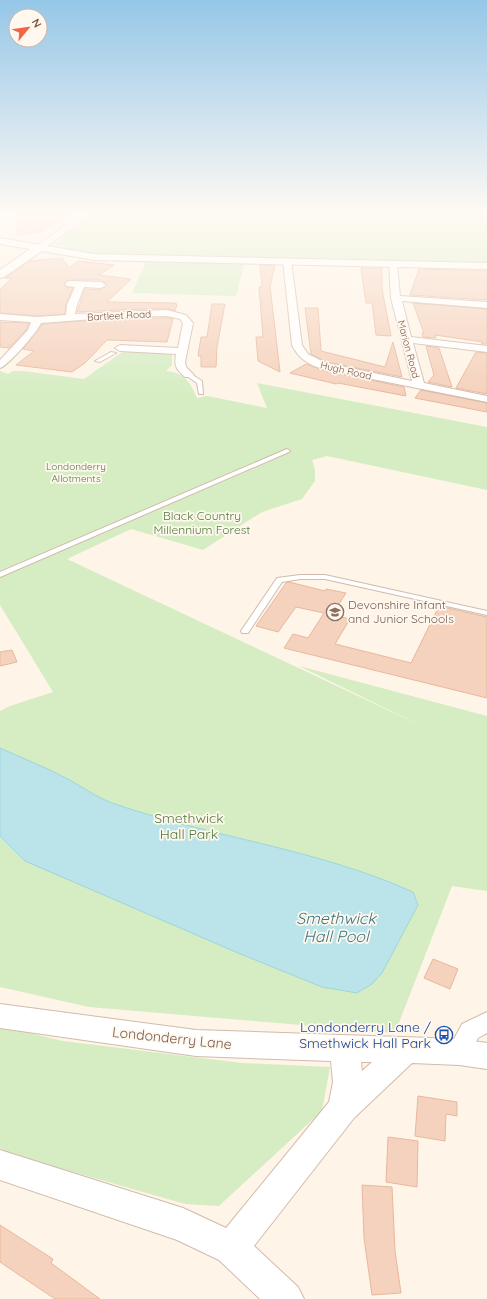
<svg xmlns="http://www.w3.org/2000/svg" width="487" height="1299" viewBox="0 0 487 1299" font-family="Quicksand,sans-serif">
<rect width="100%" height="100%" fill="#fef4e7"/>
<!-- green -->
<g fill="#d6edc4">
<polygon points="94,213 487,213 487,264 396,261 92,254 54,245 71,230"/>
<polygon points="146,262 244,264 236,296 132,293"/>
<path d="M125,350L172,353V365L166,371C185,373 190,382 197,398L207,396L267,408L257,383L487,427V490L327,456L312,460L315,470V481L302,499L262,512L203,550L131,529L67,559L426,728L299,666L487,716V891L452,886L395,1033L89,1007L0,987V711L10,706L53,692L0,605V371L8,374L13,371H23L84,379Z"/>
<polygon points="0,1026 63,1041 242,1063 330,1067 322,1111 219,1206 185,1204 10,1154 0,1148"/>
</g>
<!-- water -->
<path fill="#bae4e9" stroke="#9fd4dc" d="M0,748C22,758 45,767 66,778C81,786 96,797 112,803C210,837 318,849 413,892L418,905L382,973L372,984L357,993L322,987L238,953L25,861L0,836Z"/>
<!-- building -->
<g fill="#f5d2bd" stroke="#e9b79c">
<polygon points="18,213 72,213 43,231 17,235"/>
<polygon points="62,258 69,268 78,261 114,265 99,275 131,279 107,302 174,303 177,304 175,311 167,308 77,312 85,289 101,290 107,284 101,280 70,280 64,284 67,287 73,288 66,304 65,314 37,316 0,313 0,289 12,279 5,278 29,261"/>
<polygon points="260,265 275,266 270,286 280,372 258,361 256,337 263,337 259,287 262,287"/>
<polygon points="361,268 382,268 382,289 391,336 376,335 372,303 366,303"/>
<polygon points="419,269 487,271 487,300 410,295"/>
<polygon points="413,303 487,309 487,344 481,344 483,342 435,335 436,338 423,337 422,333 424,333"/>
<polygon points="212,304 225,304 217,347 216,367 201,367 201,356 198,356 201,337 207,337"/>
<polygon points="305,308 318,308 321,351 385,367 393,342 402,377 326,362 311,354"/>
<polygon points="120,318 167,318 173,319 167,342 107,340 85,363 72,372 16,365 34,351 23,349 42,324"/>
<polygon points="0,322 29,323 27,329 9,348 0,347"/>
<polygon points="426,346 439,348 452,387 428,382 434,375"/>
<polygon points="476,352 487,353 487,394 456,388"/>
<polygon points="306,364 326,371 404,387 406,396 338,383 336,384 290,373"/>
<polygon points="421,390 487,403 487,412 415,398"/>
<polygon points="289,582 325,591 326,589 346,593 332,615 350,619 335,644 411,663 439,606 487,617 487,698 284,648 293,634 308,638 324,613 296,607 278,632 256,626 286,583"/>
<polygon points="12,650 17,662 0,666 0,652"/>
<polygon points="433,959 458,969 450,989 424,978"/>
<polygon points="418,1096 457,1102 457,1116 446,1114 445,1141 415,1136"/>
<polygon points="388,1137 418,1141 417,1187 386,1182"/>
<polygon points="362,1185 392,1187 395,1251 401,1293 372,1295 364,1238"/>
<polygon points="0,1225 53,1259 51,1263 100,1299 55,1299 0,1262"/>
</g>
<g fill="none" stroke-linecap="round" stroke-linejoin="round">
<defs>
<g id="service">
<polygon points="111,352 116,353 100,362 95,361"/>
<polygon points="187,374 191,374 202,381 203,394 199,394 197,383 187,376"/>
<polygon points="287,449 290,451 289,452 0,577 0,572"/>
<polygon points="300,575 325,575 487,611 487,615 325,579 300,579 282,582 248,633 242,633 241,631 277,578"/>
</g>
<g id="minor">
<polygon points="83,213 92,213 41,251 35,251 34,249 35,247"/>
<path d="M287,258L291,261L302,345L308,354L326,363L412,381L391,298L389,264L390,262L393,261L397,264L400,296L487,302V308L402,301L411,337L487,346V352L413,343L424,383L487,396V402L342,373C321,369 302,366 292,345L283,261Z"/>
<path d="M70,281L101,282L106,285L101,288L84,287L77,305L75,314L167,310L186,315L193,323L185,362L186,367L194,375L193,377H185C176,369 174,366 176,354L120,351L115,348L120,345L178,348L183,323L180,319L167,316L120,317L41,323C38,331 8,366 0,368V360L28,330L31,322L0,320V314L37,317L66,315L67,305L75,287L67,286L65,284L67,282Z"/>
<polygon points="487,1012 487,1033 478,1038 467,1059 459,1062 451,1059 447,1052 462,1024"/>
</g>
<g id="tertiary">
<polygon points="0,238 94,254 487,263 487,269 94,260 42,251 4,277 0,278 0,270 30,249 0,244"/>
<path d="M0,1004L196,1030L459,1039L487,1043V1069L459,1065L412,1063L354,1118L254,1246L298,1287L304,1299H260L219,1260L177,1240L0,1180V1150L183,1208L226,1228L329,1102L333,1082L331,1061L196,1056L0,1028ZM361,1062H372L362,1071Z"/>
</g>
</defs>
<!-- service casing -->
<use href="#service" stroke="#d1bbac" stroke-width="2"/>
<!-- minor casing -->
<use href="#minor" stroke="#d1bbac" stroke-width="2"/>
<!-- tertiary casing -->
<use href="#tertiary" stroke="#d1bbac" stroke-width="2"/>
<!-- service -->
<use href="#service" fill="#fff" fill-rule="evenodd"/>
<!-- minor -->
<use href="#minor" fill="#fff" fill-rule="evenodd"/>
<!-- tertiary -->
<use href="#tertiary" fill="#fff" fill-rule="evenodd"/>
</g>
<!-- sky -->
<linearGradient id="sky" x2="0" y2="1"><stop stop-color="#95c7e8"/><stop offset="0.54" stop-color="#fffaf4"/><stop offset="1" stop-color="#fffaf4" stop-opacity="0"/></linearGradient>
<rect width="487" height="395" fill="url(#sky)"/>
<!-- icons -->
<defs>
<symbol id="school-ring" viewBox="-11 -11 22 22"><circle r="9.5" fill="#fff8ef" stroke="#8d6e63" stroke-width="1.5"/><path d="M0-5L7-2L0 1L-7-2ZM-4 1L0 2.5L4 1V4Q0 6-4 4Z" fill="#8d6e63"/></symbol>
<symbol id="bus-ring" viewBox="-11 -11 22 22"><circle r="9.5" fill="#fff8ef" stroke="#1a4fb4" stroke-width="1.5"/><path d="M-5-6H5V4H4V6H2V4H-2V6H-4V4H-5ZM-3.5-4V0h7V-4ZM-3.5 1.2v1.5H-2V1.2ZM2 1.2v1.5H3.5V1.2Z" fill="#1a4fb4"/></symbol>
</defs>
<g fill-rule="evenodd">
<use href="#school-ring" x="325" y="602" width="20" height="20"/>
<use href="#bus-ring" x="434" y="1025" width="20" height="20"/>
</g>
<g text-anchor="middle" stroke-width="3.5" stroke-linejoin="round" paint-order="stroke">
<!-- far-street labels -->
<g font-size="10" fill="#7a5949" stroke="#fff8ef">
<text transform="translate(119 315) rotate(-3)" y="4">Bartleet Road</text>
<text transform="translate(409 349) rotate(75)" y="4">Marion Road</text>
<text transform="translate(346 370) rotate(13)" y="4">Hugh Road</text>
</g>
<!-- far-park labels -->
<g font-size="10" fill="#517a3d" stroke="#fff8ef">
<text x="76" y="470">Londonderry<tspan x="76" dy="12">Allotments</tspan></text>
</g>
<!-- park labels -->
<g font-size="12" fill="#517a3d" stroke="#fff8ef">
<text x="202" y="520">Black Country<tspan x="202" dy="14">Millennium Forest</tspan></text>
</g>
<!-- education labels -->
<g font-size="12" fill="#785e54" stroke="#fff8ef" text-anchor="start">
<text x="348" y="609">Devonshire Infant<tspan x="348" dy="14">and Junior Schools</tspan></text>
</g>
<!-- near-park labels -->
<g font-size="14" fill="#517a3d" stroke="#fff8ef">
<text x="189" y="823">Smethwick<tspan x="189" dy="16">Hall Park</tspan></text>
</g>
<!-- near-transit labels -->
<g font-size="14" fill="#164399" stroke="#fff8ef" text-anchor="end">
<text x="431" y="1032">Londonderry Lane /<tspan x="431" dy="16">Smethwick Hall Park</tspan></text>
</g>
<!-- near-street labels -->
<g font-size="14" fill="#7a5949" stroke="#fff8ef">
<text transform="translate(172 1038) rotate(6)" y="5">Londonderry Lane</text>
</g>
<!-- near-water labels -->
<g font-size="16" font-style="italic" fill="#3b7680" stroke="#fff8ef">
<text x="336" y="924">Smethwick<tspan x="336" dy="18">Hall Pool</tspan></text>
</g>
</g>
<!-- north arrow -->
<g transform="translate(28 28) rotate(61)"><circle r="19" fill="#fff8ef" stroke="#cab8ad"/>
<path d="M0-3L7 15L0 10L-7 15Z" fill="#ef6745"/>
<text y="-6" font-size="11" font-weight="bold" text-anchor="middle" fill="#7a5949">N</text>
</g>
</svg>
